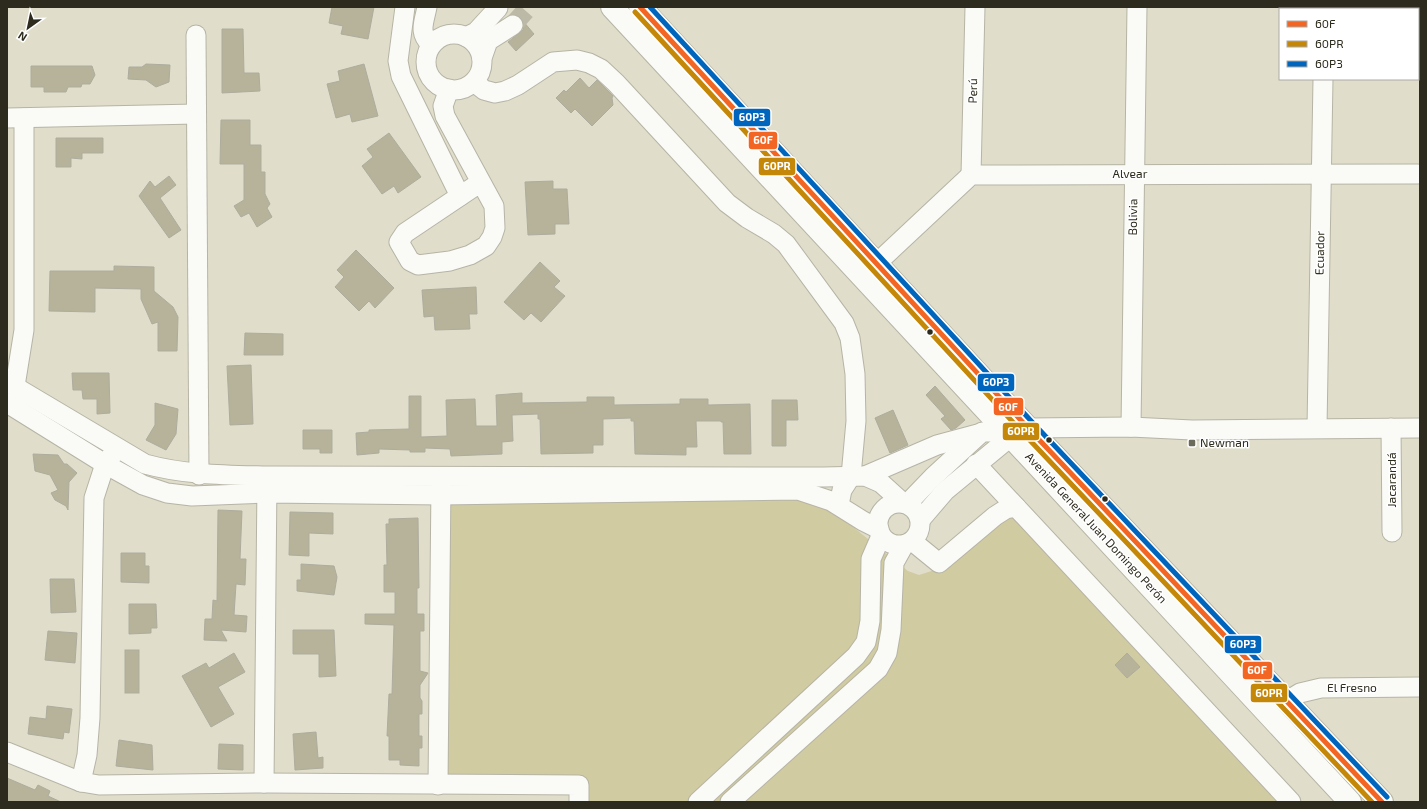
<svg xmlns="http://www.w3.org/2000/svg" width="1427" height="809" viewBox="0 0 1427 809" font-family="'Exo 2',sans-serif">
<rect width="100%" height="100%" fill="#e0deca"/>
<!-- green -->
<polygon fill="#d0cba1" points="797,500 819,505 833,511 908,571 919,575 947,566 1002,518 1015,517 1282,802 585,802 584,780 447,780 449,503"/>
<!-- building -->
<g fill="#b6b39a" stroke="#aeac9d">
<polygon points="332,7 374,7 368,39 341,34 343,26 329,23"/>
<polygon points="523,21 534,34 516,51 508,42 523,30"/>
<polygon points="222,29 243,29 244,73 259,73 260,91 222,93"/>
<polygon points="146,64 170,65 169,82 156,87 146,80 128,79 129,67 142,67"/>
<polygon points="364,64 378,116 352,122 350,114 336,118 327,84 340,81 338,71"/>
<polygon points="31,66 92,66 95,75 90,84 82,84 81,87 68,87 66,92 44,92 44,87 31,87"/>
<polygon points="580,78 589,88 597,80 613,96 612,98 613,105 592,126 575,109 571,113 556,98 564,90 566,92"/>
<polygon points="221,120 250,120 250,145 261,145 261,172 265,172 265,194 270,204 267,208 272,217 257,227 249,213 241,217 234,206 244,200 244,164 220,164"/>
<polygon points="389,133 421,177 398,193 394,186 382,194 362,166 373,157 367,149"/>
<polygon points="56,138 103,138 103,153 82,153 82,159 71,158 71,167 56,167"/>
<polygon points="169,176 176,185 160,198 181,230 169,238 139,196 150,181 155,187"/>
<polygon points="553,181 553,189 567,189 569,224 555,224 555,234 528,235 525,182"/>
<polygon points="356,250 394,288 375,308 369,301 359,311 335,287 344,277 337,270"/>
<polygon points="540,262 560,281 554,287 565,296 541,322 531,313 524,320 504,302"/>
<polygon points="114,266 154,267 154,291 173,307 178,317 177,351 158,351 158,322 152,324 141,299 141,289 95,288 95,312 49,311 50,271 114,271"/>
<polygon points="476,287 477,314 469,314 470,329 435,330 434,316 424,317 422,290"/>
<polygon points="245,333 283,334 283,355 244,355"/>
<polygon points="251,365 253,424 230,425 227,366"/>
<polygon points="72,373 109,373 110,413 97,414 97,399 83,399 82,390 73,390"/>
<polygon points="935,386 965,420 956,428 951,430 941,419 945,416 926,395"/>
<polygon points="522,393 522,403 587,402 587,397 614,397 614,405 680,404 680,399 708,399 708,405 750,404 751,454 724,454 723,422 721,422 721,421 696,421 697,447 686,447 686,455 635,454 634,421 631,421 631,418 603,419 603,445 593,445 593,453 541,454 540,419 538,419 538,414 512,415 513,441 502,442 502,454 451,456 450,449 425,448 425,452 410,452 410,450 379,449 379,453 357,455 356,433 369,432 369,430 409,429 409,396 421,396 421,437 447,436 446,400 475,399 476,426 497,426 496,395"/>
<polygon points="772,400 797,400 798,420 786,420 786,446 772,446"/>
<polygon points="155,403 178,409 176,434 166,450 146,440 155,425"/>
<polygon points="893,410 908,445 890,453 875,418"/>
<polygon points="303,430 332,430 332,453 320,453 320,449 303,449"/>
<polygon points="33,454 58,455 64,464 67,464 77,473 69,482 68,510 66,506 55,500 51,493 58,490 50,475 35,471"/>
<polygon points="218,510 242,511 240,559 246,559 245,585 236,584 234,615 247,616 246,632 221,630 227,641 204,640 205,619 212,619 213,600 217,601"/>
<polygon points="290,512 333,513 333,534 309,533 309,556 289,555"/>
<polygon points="418,518 419,588 417,588 417,614 424,614 424,631 420,631 420,671 428,673 420,685 420,698 422,701 422,714 419,714 419,736 422,736 422,748 419,748 419,766 400,765 400,760 389,760 389,736 387,736 389,694 392,694 394,625 365,624 365,614 395,614 395,592 384,592 384,565 387,565 386,524 389,524 389,519"/>
<polygon points="121,553 145,553 145,566 149,566 149,583 121,582"/>
<polygon points="301,564 334,566 337,577 334,595 297,591 297,580 301,580"/>
<polygon points="50,579 74,579 76,612 51,613"/>
<polygon points="129,604 156,604 157,628 151,628 151,633 129,634"/>
<polygon points="293,630 334,630 336,676 319,677 319,654 293,654"/>
<polygon points="48,631 77,633 75,663 45,660"/>
<rect x="125" y="650" width="14" height="43"/>
<polygon points="234,653 245,672 218,687 234,714 211,727 182,676 206,663 209,668"/>
<polygon points="1127,653 1140,667 1127,678 1115,665"/>
<polygon points="47,706 72,709 69,733 64,732 63,739 28,734 30,717 46,719"/>
<polygon points="316,732 318,758 323,757 323,768 295,770 293,734"/>
<polygon points="119,740 152,745 153,770 116,766"/>
<polygon points="219,744 243,745 243,770 218,769"/>
<polygon points="7,778 35,790 38,785 50,791 48,796 61,802 7,802"/>
</g>
<g fill="none" stroke-linecap="round" stroke-linejoin="round">
<!-- minor-tunnel -->
<polyline stroke="#bcbaa7" stroke-width="19" stroke-dasharray="19 10" stroke-linecap="butt" points="513,25 529,7"/>
<defs>
<g id="minor">
<polyline points="405,7 398,61 401,76 460,196"/>
<path d="M427,7C424,23 418,32 431,45"/>
<polyline points="1325,9 1325,7"/>
<circle cx="454" cy="62" r="28"/>
<polyline points="196,35 199,475"/>
<polyline points="466,37 476,32 498,8"/>
<polyline points="482,58 488,41 513,25"/>
<polyline points="474,82 484,90 495,93 505,91 518,85 553,62 577,60 589,63 601,69 616,83 727,203 747,218 774,234 786,244 844,323 850,338 855,374 856,421 851,476 842,490 839,505"/>
<polyline points="449,89 443,106 445,116 494,206 495,228 492,237 486,246 470,255 450,261 418,265 410,261 399,242 405,233 481,182"/>
<polyline points="7,118 196,114"/>
<polyline points="971,175 975,7"/>
<polyline points="877,263 971,175 1418,174"/>
<path d="M7,382L145,464C185,475 225,475 267,476L824,477L865,476L881,483L902,502"/>
<polyline points="15,386 24,330 24,118"/>
<polyline points="7,403 105,464 143,485 167,493 192,496 267,493 441,495 798,490 831,501 863,521 879,529"/>
<polyline points="1131,427 1137,7"/>
<polyline points="1317,428 1323,79"/>
<polyline points="1391,428 1392,532"/>
<polyline points="976,464 1291,802"/>
<polyline points="865,476 937,445 978,434"/>
<circle cx="899" cy="524" r="21"/>
<polyline points="907,504 933,477 982,432 1007,432 1028,428 1131,427 1192,430 1420,428"/>
<polyline points="921,519 945,491 1002,444 1007,432"/>
<polyline points="912,541 939,563 995,516 1006,509 1016,507"/>
<polyline points="1287,701 1300,693 1321,688 1420,687"/>
<polyline points="7,752 81,782 99,785 264,783 579,785 579,802"/>
<polyline points="81,782 87,755 90,718 94,498 105,464 113,454"/>
<polyline points="264,783 267,481"/>
<polyline points="438,785 441,482"/>
<polyline points="698,802 856,656 866,642 870,621 871,559 881,536"/>
<polyline points="730,802 878,669 887,653 891,630 894,563 904,545"/>
</g>
<g id="major">
<polyline points="612,7 1350,802"/>
<polyline points="640,7 1028,428 1382,802"/>
</g>
</defs>
<!-- minor casing -->
<use href="#minor" stroke="#b6b4a5" stroke-width="21"/>
<!-- major casing -->
<use href="#major" stroke="#b6b4a5" stroke-width="24"/>
<!-- minor -->
<use href="#minor" stroke="#fafaf7" stroke-width="19"/>
<!-- major -->
<use href="#major" stroke="#fafaf7" stroke-width="22"/>
<defs>
<polyline id="bus-1" points="640,7 1028,428 1382,802"/>
<polyline id="bus-2" points="635,12 1023,433 1372,802"/>
<polyline id="bus-3" points="650,7 1033,423 1387,797"/>
</defs>
<!-- bus-1 casing -->
<use href="#bus-1" stroke="#fff" stroke-width="8"/>
<!-- bus-2 casing -->
<use href="#bus-2" stroke="#fff" stroke-width="8"/>
<!-- bus-3 casing -->
<use href="#bus-3" stroke="#fff" stroke-width="8"/>
<!-- bus-1 -->
<use href="#bus-1" stroke="#f26522" stroke-width="5"/>
<!-- bus-2 -->
<use href="#bus-2" stroke="#c48707" stroke-width="5"/>
<!-- bus-3 -->
<use href="#bus-3" stroke="#0065bd" stroke-width="5"/>
</g>
<!-- markers -->
<g fill="#2d2b1d" stroke="#fff" stroke-width="1.5">
<circle cx="930" cy="332" r="3.5"/>
<circle cx="1049" cy="440" r="3.5"/>
<circle cx="1105" cy="499" r="3.5"/>
</g>
<rect fill="#6c6a5a" stroke="#fff" stroke-width="1.5" x="1188" y="439" width="8" height="8" rx="2"/>
<g text-anchor="middle" stroke-width="3" stroke-linejoin="round" paint-order="stroke">
<!-- street labels -->
<g font-size="12" fill="#2d2b1d" stroke="#fff">
<text transform="translate(973 91) rotate(-89)" y="4">Perú</text>
<text x="1130" y="178">Alvear</text>
<text transform="translate(1133 217) rotate(-89)" y="4">Bolivia</text>
<text transform="translate(1320 253) rotate(-89)" y="4">Ecuador</text>
<text transform="translate(1392 480) rotate(-90)" y="4">Jacarandá</text>
<text transform="translate(1096 528) rotate(47)" y="4">Avenida General Juan Domingo Perón</text>
<text x="1352" y="692">El Fresno</text>
</g>
<!-- poi labels -->
<g font-size="12" fill="#2d2b1d" stroke="#fff" text-anchor="start">
<text x="1200" y="447">Newman</text>
</g>
</g>
<g stroke="#fff" stroke-width="1.5">
<rect x="733" y="108" width="38" height="19" rx="4" fill="#0065bd"/>
<rect x="748" y="131" width="30" height="19" rx="4" fill="#f26522"/>
<rect x="758" y="157" width="38" height="19" rx="4" fill="#c48707"/>
<rect x="977" y="373" width="38" height="19" rx="4" fill="#0065bd"/>
<rect x="993" y="397" width="31" height="19" rx="4" fill="#f26522"/>
<rect x="1002" y="422" width="38" height="19" rx="4" fill="#c48707"/>
<rect x="1224" y="635" width="38" height="19" rx="4" fill="#0065bd"/>
<rect x="1242" y="661" width="31" height="19" rx="4" fill="#f26522"/>
<rect x="1250" y="683" width="38" height="20" rx="4" fill="#c48707"/>
</g>
<g font-size="11" text-anchor="middle" font-weight="bold" fill="#fff">
<text x="752" y="121">60P3</text>
<text x="763" y="144">60F</text>
<text x="777" y="170">60PR</text>
<text x="996" y="386">60P3</text>
<text x="1008" y="411">60F</text>
<text x="1021" y="435">60PR</text>
<text x="1243" y="648">60P3</text>
<text x="1257" y="674">60F</text>
<text x="1269" y="697">60PR</text>
</g>
<!-- border -->
<rect width="1427" height="809" fill="none" stroke="#2d2b1d" stroke-width="16"/>
<!-- legend -->
<rect x="1279" y="8" width="140" height="72" fill="#ffffff" stroke="#abaaa5"/>
<rect x="1287" y="21" width="20" height="6" fill="#f26522" stroke="#abaaa5"/>
<text x="1315" y="28" font-size="12" fill="#2d2b1d">60F</text>
<rect x="1287" y="41" width="20" height="6" fill="#c48707" stroke="#abaaa5"/>
<text x="1315" y="48" font-size="12" fill="#2d2b1d">60PR</text>
<rect x="1287" y="61" width="20" height="6" fill="#0065bd" stroke="#abaaa5"/>
<text x="1315" y="68" font-size="12" fill="#2d2b1d">60P3</text>
<!-- north arrow -->
<g transform="translate(28 28) rotate(213)" stroke="#ffffff" stroke-width="3" paint-order="stroke">
<path d="M0-3L7 15L0 10L-7 15Z" fill="#2d2b1d"/>
<text y="-6" font-size="11" font-weight="bold" text-anchor="middle" fill="#2d2b1d">N</text>
</g>
</svg>
